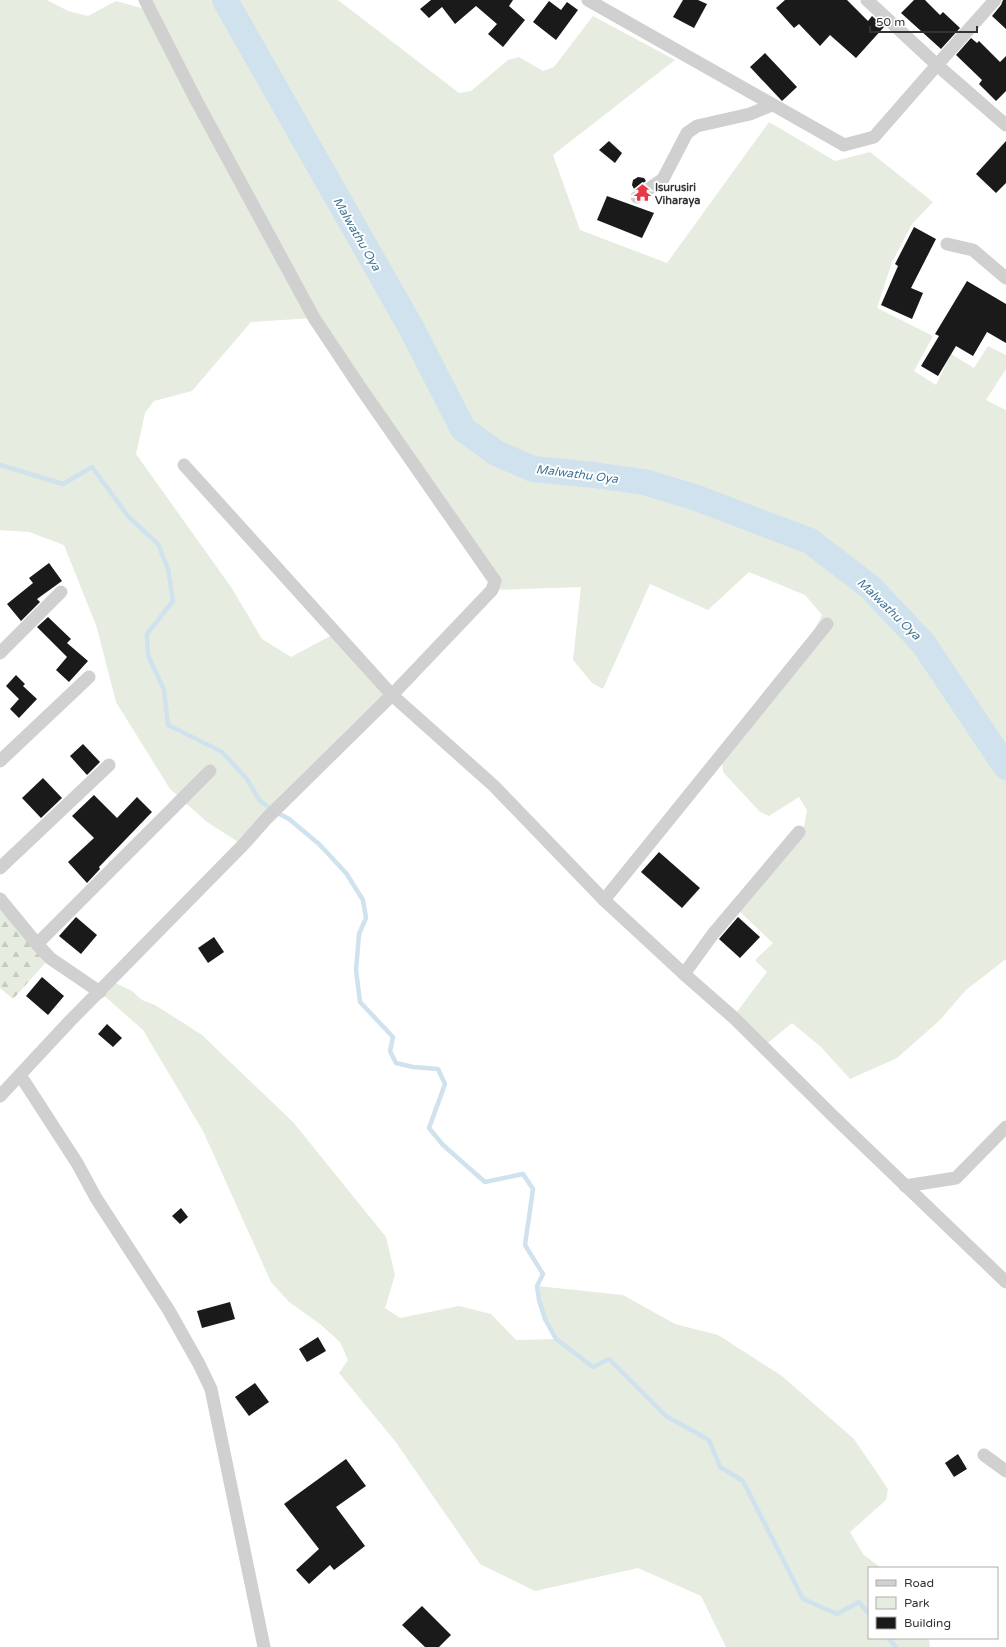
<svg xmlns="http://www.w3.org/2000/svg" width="1006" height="1647" viewBox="0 0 1006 1647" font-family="'Varela Round',sans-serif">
<defs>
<pattern id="forest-firs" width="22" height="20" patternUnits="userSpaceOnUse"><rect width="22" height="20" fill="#e6ecdf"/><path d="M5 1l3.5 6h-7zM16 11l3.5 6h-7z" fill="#c6cbc0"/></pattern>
</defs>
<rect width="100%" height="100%" fill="#fff"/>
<!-- green -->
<g fill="#e6ecdf">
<polygon points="0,0 47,0 68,11 88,16 116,1 148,10 145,0 338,0 459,93 471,91 508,60 519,57 543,71 554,67 593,16 675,60 553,155 580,230 667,263 769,122 835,161 870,152 933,202 912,224 892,262 877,308 933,336 914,371 936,385 951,354 974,368 988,346 1006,355 1006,369 986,400 1006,410 1006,959 966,990 940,1020 897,1058 850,1079 821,1047 792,1023 764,1046 733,1017 767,972 755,960 773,943 738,910 803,832 807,810 799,797 769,816 760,812 723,772 722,761 808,642 822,615 805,595 749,572 708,610 650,584 603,689 592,683 573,660 581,587 492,590 495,581 314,318 251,322 192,391 154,401 145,413 136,454 231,587 262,639 291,657 336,633 392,695 243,845 207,822 170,789 116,702 97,628 64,545 29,532 0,530"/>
<polygon points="111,981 132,991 142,1000 155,1005 202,1035 293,1122 386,1237 395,1275 385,1308 400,1318 459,1306 491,1314 516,1340 556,1339 545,1319 539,1300 537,1286 623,1295 675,1324 718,1335 782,1376 854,1439 888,1489 886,1500 850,1532 863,1554 881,1568 869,1568 869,1638 929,1638 930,1647 726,1647 701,1596 638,1568 535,1591 480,1564 395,1441 339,1373 348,1360 340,1342 320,1324 289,1302 271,1282 203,1131 143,1030 100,992"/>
</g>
<!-- forest -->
<polygon fill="url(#forest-firs)" points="0,899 50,958 13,999 0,988"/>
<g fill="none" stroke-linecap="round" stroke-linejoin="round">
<!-- stream -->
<g stroke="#cfe2ee" stroke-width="4.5">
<polyline points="0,465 63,484 92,467 128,516 158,544 168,569 173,601 147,634 148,655 164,690 168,725 222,752 247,779 260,801 274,811 289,819 319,844 346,873 363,900 366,918 359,934 356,970 360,1002 393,1037 390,1051 396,1063 413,1067 438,1069 445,1084 429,1128 443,1145 485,1182 523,1174 533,1189 525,1245 543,1274 537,1286 539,1300 545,1319 556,1339 593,1367 609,1359 666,1416 709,1440 720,1467 743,1481 803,1599 837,1614 859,1602 869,1614"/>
<polyline points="888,1638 896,1647"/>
</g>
<!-- river -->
<polyline stroke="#cfe2ee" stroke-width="26" points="225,0 413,331 463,429 496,453 533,469 594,475 644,482 694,497 810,541 870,587 923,643 1006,767"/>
</g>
<!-- building -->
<g fill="#1a1a1a">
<polygon points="431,0 513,0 509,6 525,20 503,47 488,34 497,24 476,6 455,24 442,7 429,18 420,9"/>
<polygon points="683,0 698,0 707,4 694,28 673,17"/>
<polygon points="785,0 847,0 868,21 872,16 884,27 856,58 830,35 820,46 799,24 794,28 776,8"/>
<polygon points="914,0 925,0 940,15 943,12 960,28 941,49 901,13"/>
<polygon points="1003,0 1006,0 1006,29 992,16 1001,5"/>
<polygon points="549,1 561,10 567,2 578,10 556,40 533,22"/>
<polygon points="971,38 977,43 979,41 1000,62 1006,56 1006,91 996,101 979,84 982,80 956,55"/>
<polygon points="765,53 797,87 782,101 750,67"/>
<polygon points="609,141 622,153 615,163 599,150"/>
<polygon points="1006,141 1006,183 996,193 976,174"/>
<polygon points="638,177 644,178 646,181 634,189 632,185 633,180"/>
<polygon points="607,196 654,213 642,238 597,220"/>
<polygon points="914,227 936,239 911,288 923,293 912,319 881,305 898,266 895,264"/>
<polygon points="967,281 1006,304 1006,343 987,332 973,356 956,346 938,376 921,366 939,336 935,334"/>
<polygon points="49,563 62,581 37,599 40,602 21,621 7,604 33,583 29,578"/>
<polygon points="48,617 71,639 67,643 88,661 69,682 56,670 67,657 37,627"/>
<polygon points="16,675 25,684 23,686 37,699 19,718 10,709 19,699 6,686"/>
<polygon points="83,744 100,762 87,775 70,756"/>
<polygon points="43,778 62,798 41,818 22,798"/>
<polygon points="94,795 117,818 137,797 152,812 99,867 100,869 87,883 68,862 94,838 72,816"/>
<polygon points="659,852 700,888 682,908 641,872"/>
<polygon points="76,917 97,935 81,954 59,936"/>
<polygon points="738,917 760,937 740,958 719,939"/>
<polygon points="214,937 224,952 208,963 198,948"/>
<polygon points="42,977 64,996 48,1015 26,996"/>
<polygon points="107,1024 122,1038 113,1047 98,1034"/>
<polygon points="181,1208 188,1217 180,1224 172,1216"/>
<polygon points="230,1302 235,1319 202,1328 197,1311"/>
<polygon points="318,1337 326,1351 307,1362 299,1349"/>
<polygon points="255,1383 269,1402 249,1416 235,1397"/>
<polygon points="958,1454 967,1469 954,1477 945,1463"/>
<polygon points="346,1459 366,1486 336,1507 365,1546 334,1570 330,1565 309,1584 296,1570 319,1549 284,1504"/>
<polygon points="422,1606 451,1635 439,1647 425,1647 402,1625"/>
</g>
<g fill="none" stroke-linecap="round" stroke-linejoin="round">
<!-- minor -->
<g stroke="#d0d0d0" stroke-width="13">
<polyline points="588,0 844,145 874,137 937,65 995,0"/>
<polyline points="867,0 937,65 1006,125"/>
<polyline points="637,197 663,179 687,133 697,126 750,114 772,105"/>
<polyline points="947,244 973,250 1006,278"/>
<polyline points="184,465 392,695 494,786 604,900 684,974 733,1017 834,1117 1006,1282"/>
<polyline points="0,653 61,592"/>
<polyline points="0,761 89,677"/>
<polyline points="0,868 109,765"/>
<polyline points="0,899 37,944 50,958 100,992"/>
<polyline points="604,900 827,624"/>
<polyline points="37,944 210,771"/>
<polyline points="684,974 713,934 799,832"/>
<polyline points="20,1075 77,1163 96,1198 168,1309 199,1364 211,1389 264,1647"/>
<polyline points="0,1096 69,1022 243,845 267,818 392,695 492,590 495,581 360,387 314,318 196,100 145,0"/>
<polyline points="905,1186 956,1178 1006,1127"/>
<polyline points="984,1455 1006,1471"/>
</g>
</g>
<!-- icons -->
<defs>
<symbol id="temple-bare" viewBox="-9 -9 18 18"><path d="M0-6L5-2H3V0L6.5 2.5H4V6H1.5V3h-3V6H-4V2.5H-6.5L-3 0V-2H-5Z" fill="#e63946" stroke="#fff" stroke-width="2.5" paint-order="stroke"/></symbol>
</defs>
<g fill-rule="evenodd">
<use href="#temple-bare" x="630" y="180" width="25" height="25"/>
</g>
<g text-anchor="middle" stroke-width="4" stroke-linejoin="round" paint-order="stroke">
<!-- poi labels -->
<g font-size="11" font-weight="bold" fill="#333" stroke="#fff" text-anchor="start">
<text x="655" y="191">Isurusiri<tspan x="655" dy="13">Viharaya</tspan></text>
</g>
<!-- water labels -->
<g font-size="12" font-style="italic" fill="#3f7597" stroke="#fff">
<text transform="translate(357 234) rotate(60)" y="4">Malwathu Oya</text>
<text transform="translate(577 474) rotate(7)" y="4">Malwathu Oya</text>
<text transform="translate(889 609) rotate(44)" y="4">Malwathu Oya</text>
</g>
</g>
<!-- legend -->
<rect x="868" y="1567" width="130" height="72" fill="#ffffff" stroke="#adadad"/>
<rect x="876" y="1580" width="20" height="6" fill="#d0d0d0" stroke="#adadad"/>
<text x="904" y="1587" font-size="12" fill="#333333">Road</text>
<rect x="876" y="1597" width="20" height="12" fill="#e6ecdf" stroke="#adadad"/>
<text x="904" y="1607" font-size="12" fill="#333333">Park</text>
<rect x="876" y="1617" width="20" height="12" fill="#1a1a1a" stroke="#adadad"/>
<text x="904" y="1627" font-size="12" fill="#333333">Building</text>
<!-- scale -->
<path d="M870 26v6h107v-6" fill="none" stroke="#333333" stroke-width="2"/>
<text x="876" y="26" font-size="12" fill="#333333" stroke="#ffffff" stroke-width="3" paint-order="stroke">50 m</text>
</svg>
